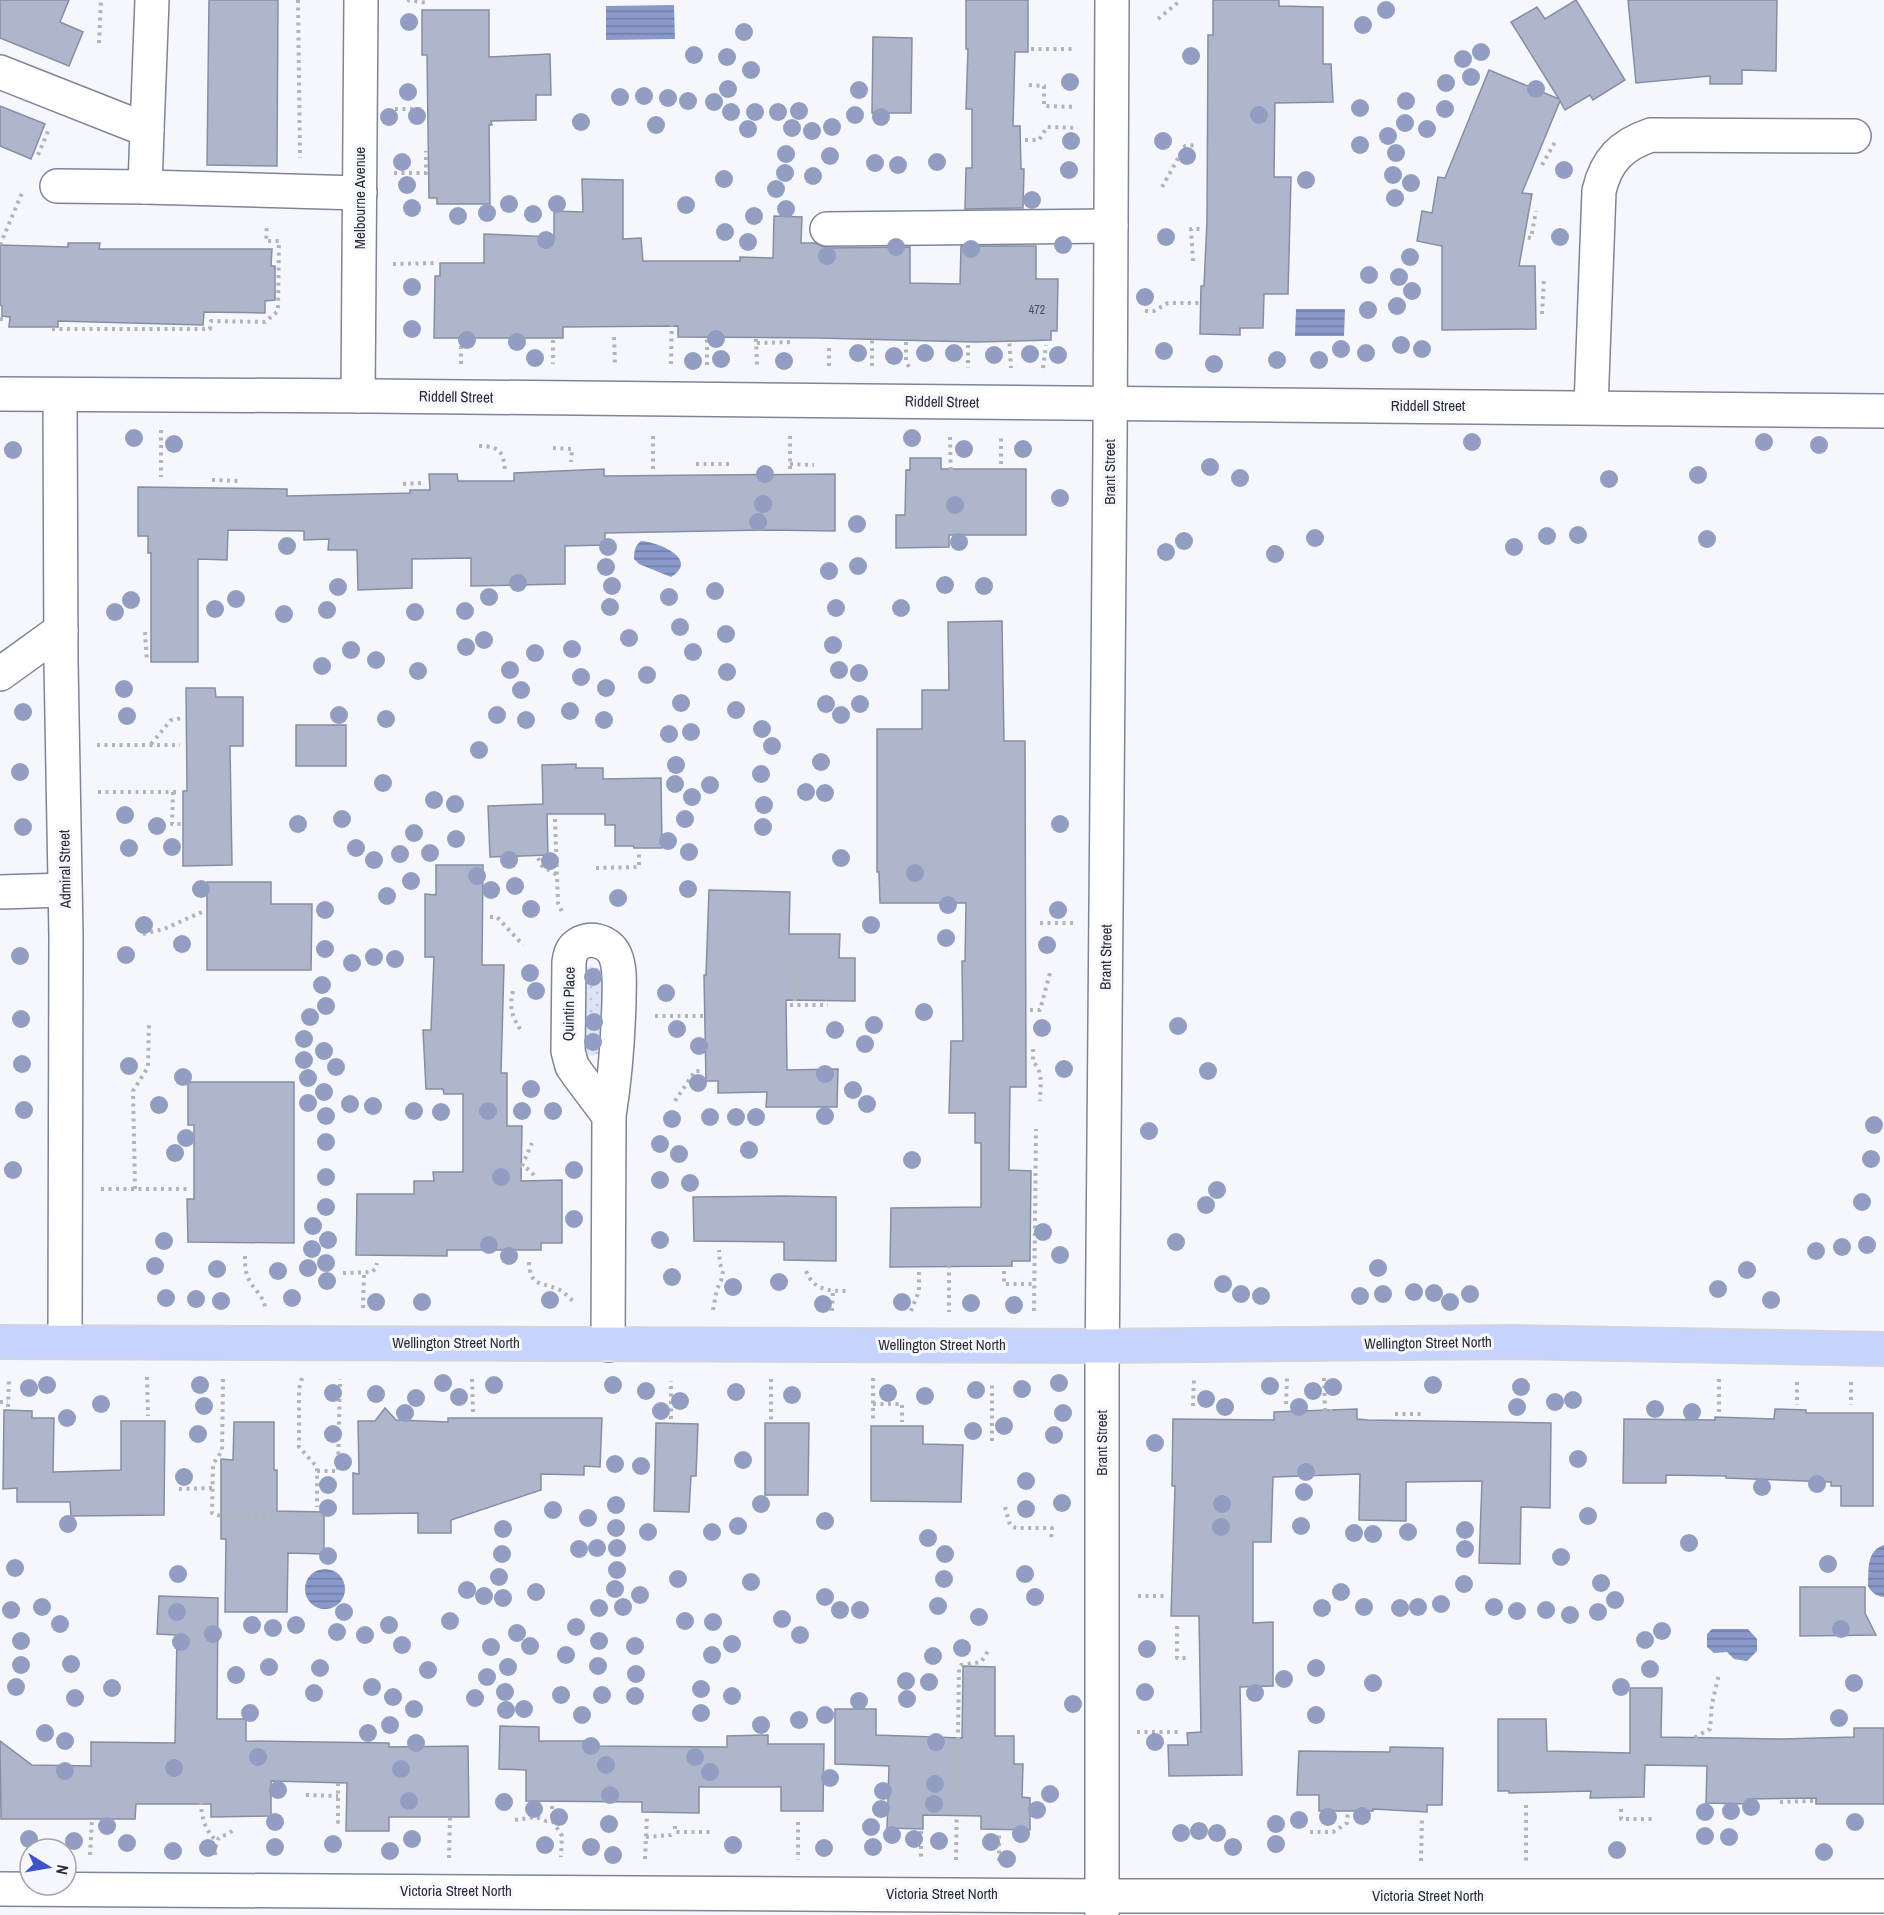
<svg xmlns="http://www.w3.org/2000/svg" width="1884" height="1915" viewBox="0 0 1884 1915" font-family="'Archivo Narrow',sans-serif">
<defs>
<pattern id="grass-dots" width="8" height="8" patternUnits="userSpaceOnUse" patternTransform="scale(1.5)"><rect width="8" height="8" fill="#dde4f8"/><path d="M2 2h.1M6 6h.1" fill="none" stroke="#bec4d5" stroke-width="1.8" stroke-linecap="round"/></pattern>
<pattern id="water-rules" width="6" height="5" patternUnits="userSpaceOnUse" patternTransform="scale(1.5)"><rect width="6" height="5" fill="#8999ca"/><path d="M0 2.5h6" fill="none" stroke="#707da5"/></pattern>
</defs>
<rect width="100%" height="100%" fill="#f5f7fc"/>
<!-- grass -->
<polygon fill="url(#grass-dots)" points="591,966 600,969 603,973 602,1048 600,1053 592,1056 584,1053 584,974 585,968"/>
<!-- water -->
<g fill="url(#water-rules)">
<polygon points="674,5 675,39 606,40 606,6"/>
<polygon points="1296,309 1345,309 1344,336 1295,336"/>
<path d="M641,541C658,542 700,559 671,577L639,564L634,559C634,552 635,545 641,541Z"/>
<path d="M1884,1545V1597C1876,1596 1872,1593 1868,1586C1869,1569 1866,1551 1884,1545Z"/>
<circle cx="325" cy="1589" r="20"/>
<polygon points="1712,1629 1748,1629 1757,1639 1757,1651 1747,1661 1734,1659 1727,1652 1714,1653 1707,1647 1707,1634"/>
</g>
<!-- building -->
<g fill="#aeb6cc" stroke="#878ea3" stroke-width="1.5">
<polygon points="0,0 69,0 60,22 83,32 69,66 0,38"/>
<polygon points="209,0 278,0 277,166 207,165"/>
<polygon points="966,0 1028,0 1028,52 1015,52 1013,126 1020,126 1021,169 1024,169 1023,208 965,209 966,168 972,168 972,109 966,109 968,49 966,49"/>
<polygon points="1213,0 1279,0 1279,6 1323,7 1323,64 1331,64 1333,102 1275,103 1274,177 1291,177 1288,294 1264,294 1263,328 1240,328 1240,335 1200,334 1201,286 1204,286 1207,221 1208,35 1213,35"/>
<polygon points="1576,0 1625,80 1593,100 1590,95 1565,110 1560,101 1522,193 1532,194 1519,266 1535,266 1536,329 1442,330 1442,246 1417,241 1422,211 1432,213 1438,177 1445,178 1489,70 1559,99 1511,22 1537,7 1545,19"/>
<polygon points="1628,0 1777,0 1776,71 1742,70 1742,84 1710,84 1710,76 1636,83"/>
<polygon points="422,10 489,10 489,57 550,54 551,95 536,95 536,120 491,121 492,125 489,125 490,204 437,204 437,198 429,198 427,55 422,55"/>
<polygon points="873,37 912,38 911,113 872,113"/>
<polygon points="0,106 45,124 31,159 0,146"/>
<polygon points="582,179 623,180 623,239 641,238 643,261 740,261 740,257 773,258 774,216 802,217 801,243 815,243 827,248 910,247 910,283 960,284 961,246 1036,246 1036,279 1058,279 1057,331 1051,331 1051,340 976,342 818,338 678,337 678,326 563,327 563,338 434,338 435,276 440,276 440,263 484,263 484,234 554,237 554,211 583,212"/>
<polygon points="68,243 100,243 99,249 272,249 271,266 275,266 275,300 265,301 265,313 204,312 203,325 58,321 58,327 9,327 10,317 2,316 2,306 0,305 0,245 68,247"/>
<polygon points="910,458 941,458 941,469 1026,469 1026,535 949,535 949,547 896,548 896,515 905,515 906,470 910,470"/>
<polygon points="604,469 604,476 835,474 835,531 769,530 605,533 605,545 565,546 565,584 471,586 471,558 412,559 412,588 358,590 357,550 328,550 329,539 304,540 304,531 228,530 227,560 198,559 198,662 151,662 151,553 148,553 148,536 138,536 138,487 287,489 287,496 410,493 410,490 430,490 429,474 457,474 458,481 514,481 514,473"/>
<polygon points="1002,621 1004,741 1025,741 1026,1087 1010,1087 1009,1170 1031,1171 1030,1261 1012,1261 1012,1266 890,1267 891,1208 981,1207 981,1143 975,1143 975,1113 949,1113 951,1041 963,1041 962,961 965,961 966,903 880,903 879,872 877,872 877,729 922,729 922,690 949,690 948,622"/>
<polygon points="186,688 215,688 216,697 243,697 243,746 230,746 232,865 183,866 183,791 187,791"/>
<rect x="296" y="725" width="50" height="41"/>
<polygon points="576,764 576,768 603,768 603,779 661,778 662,848 634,848 633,846 615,846 615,825 605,825 605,814 547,814 548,855 490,857 488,806 543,804 542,765"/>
<polygon points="436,865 483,865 482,965 504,965 501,1073 507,1073 507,1126 522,1126 521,1181 562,1180 562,1243 541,1243 541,1250 447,1250 447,1256 356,1255 357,1194 414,1194 414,1181 434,1181 433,1172 463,1172 463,1094 444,1094 443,1089 426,1089 423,1030 431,1030 434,957 425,957 425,894 436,895"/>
<polygon points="207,882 271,882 271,904 312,904 311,970 207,970"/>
<polygon points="709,890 790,892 789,934 840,934 839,958 855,958 855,1001 786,1000 787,1070 838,1069 837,1107 766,1107 767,1092 718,1093 718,1081 706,1081 704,975 706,975"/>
<polygon points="188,1082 294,1082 294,1243 188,1242 187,1199 194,1199 194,1125 188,1125"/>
<polygon points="784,1196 836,1197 836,1261 784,1260 784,1242 694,1241 693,1197"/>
<polygon points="385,1408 396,1420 448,1422 448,1418 602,1418 600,1467 584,1466 584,1475 541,1474 541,1490 451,1520 451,1533 418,1533 418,1513 353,1514 353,1473 359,1474 358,1421 375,1421"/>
<polygon points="1357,1409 1357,1419 1368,1420 1551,1423 1550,1508 1521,1507 1520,1564 1479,1563 1482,1481 1406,1482 1406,1521 1359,1520 1360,1474 1273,1477 1271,1542 1253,1542 1253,1623 1273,1622 1273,1686 1240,1687 1242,1775 1169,1776 1168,1745 1188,1745 1187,1733 1201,1732 1199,1616 1171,1616 1175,1486 1172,1486 1173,1419 1274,1420 1274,1412"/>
<polygon points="1775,1409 1806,1410 1806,1413 1873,1413 1873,1506 1841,1506 1841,1486 1831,1486 1831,1482 1726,1478 1726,1476 1666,1475 1666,1483 1623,1483 1624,1419 1715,1420 1715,1417 1774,1419"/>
<polygon points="4,1410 32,1411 32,1418 54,1418 53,1472 121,1470 121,1421 165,1421 164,1515 71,1516 70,1502 17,1502 17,1488 3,1489"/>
<polygon points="234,1422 274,1422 274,1470 277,1470 277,1511 324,1512 324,1554 288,1553 287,1612 225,1612 226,1539 221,1539 221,1459 233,1460"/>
<polygon points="656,1423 698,1424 696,1476 691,1476 689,1512 654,1511"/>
<polygon points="765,1423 809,1423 808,1495 765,1495"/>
<polygon points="871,1426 923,1426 923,1444 963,1445 961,1502 871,1501"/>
<polygon points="1800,1587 1865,1587 1865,1613 1876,1635 1800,1636"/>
<polygon points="159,1596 218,1598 217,1719 246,1719 246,1741 389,1743 389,1747 468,1746 469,1817 389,1817 389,1831 346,1831 347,1783 271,1781 271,1816 211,1817 211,1804 136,1804 135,1819 1,1819 0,1741 32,1765 91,1766 91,1742 175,1743 177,1635 157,1634"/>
<polygon points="963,1666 995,1667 995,1736 1014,1736 1014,1764 1023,1764 1022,1797 1030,1798 1030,1830 981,1829 981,1816 923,1815 923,1829 887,1828 889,1766 835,1764 835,1709 876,1709 876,1735 962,1738"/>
<polygon points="1630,1688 1662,1688 1661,1737 1782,1739 1854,1737 1854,1728 1884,1728 1884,1804 1816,1804 1816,1798 1748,1799 1748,1804 1706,1803 1707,1766 1645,1765 1644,1797 1590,1798 1591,1791 1509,1793 1509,1791 1498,1791 1498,1719 1546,1719 1547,1751 1630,1753"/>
<polygon points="500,1726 539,1727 539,1741 588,1741 588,1746 727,1747 727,1736 768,1735 768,1744 824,1744 823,1811 781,1811 781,1787 699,1787 699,1813 642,1812 642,1802 526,1801 526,1770 499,1769"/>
<polygon points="1390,1747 1443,1748 1442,1805 1427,1805 1427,1812 1373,1809 1373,1811 1319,1811 1319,1795 1297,1795 1299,1751 1390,1752"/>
</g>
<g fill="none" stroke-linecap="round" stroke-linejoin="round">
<defs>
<g id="minor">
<polyline points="0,72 147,130 145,187 360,193"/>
<polyline points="147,130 152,0"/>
<polyline points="57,186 145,187"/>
<polyline points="827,229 1111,226"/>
<polyline points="0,394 371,396 1884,411"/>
<polyline points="60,395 61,662 66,936 65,1342"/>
<polyline points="358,396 361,0"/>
<path d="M1591,407L1599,191C1606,161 1621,145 1651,135L1854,136"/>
<polyline points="0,674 61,630"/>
<polyline points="0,892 65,890"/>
<path d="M608,1345L609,1116L579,1076L572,1066L568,1051L569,962C570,956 571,950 576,946C588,935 609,941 615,955C621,969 619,986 619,1001C618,1040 615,1078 609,1116"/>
<polyline points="0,1889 1102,1896 1884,1896"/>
<polyline points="1102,1915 1102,1374 1110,445 1112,0"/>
</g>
<polyline id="major" points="0,1342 1102,1346 1514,1342 1884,1349"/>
</defs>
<!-- minor casing -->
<use href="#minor" stroke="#7e8599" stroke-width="36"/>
<!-- major casing -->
<use href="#major" stroke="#d5d5d7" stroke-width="36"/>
<!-- path -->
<g stroke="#b2b4ba" stroke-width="4" stroke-dasharray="3 4.5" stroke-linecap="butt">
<polyline points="298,0 300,158"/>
<polyline points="407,0 428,3"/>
<polyline points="1158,19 1181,0"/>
<polyline points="99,43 101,0"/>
<polyline points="1031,49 1076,49"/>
<polyline points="1029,85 1044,86 1044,106 1076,107"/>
<polyline points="395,109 425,109"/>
<polyline points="1025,140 1039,140 1047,127 1078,128"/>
<polyline points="38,155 49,129"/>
<polyline points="1542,165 1555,142"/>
<polyline points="394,173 426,173 426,151"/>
<polyline points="1162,187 1185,146 1196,145"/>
<polyline points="1513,235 1531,238 1536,211"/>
<polyline points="0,245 22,193"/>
<polyline points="1193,261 1191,229 1203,229"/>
<polyline points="393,264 437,263"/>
<polyline points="1145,311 1154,311 1168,303 1199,303"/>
<polyline points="1542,314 1544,278"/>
<polyline points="0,319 5,319"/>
<polyline points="52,329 210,329 211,321 265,322 278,311 279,241 266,241 267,224"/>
<polyline points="1009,336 1011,368"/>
<polyline points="614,337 615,363"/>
<polyline points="756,339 757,365"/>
<polyline points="553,340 553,364"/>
<polyline points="906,342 906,361 909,367"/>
<polyline points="757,343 793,342"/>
<polyline points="968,345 968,368"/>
<polyline points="461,364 461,340"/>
<polyline points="671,364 672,310"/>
<polyline points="707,365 707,339"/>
<polyline points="829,366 829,345"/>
<polyline points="872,366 872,333"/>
<polyline points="1043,368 1046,345"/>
<polyline points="161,430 161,477"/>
<polyline points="790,436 790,471"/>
<polyline points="950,437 951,484"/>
<path d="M479,446C500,446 504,452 505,472"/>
<polyline points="553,448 572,449 571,462"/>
<polyline points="696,464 732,464"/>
<polyline points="790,464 814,465"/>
<polyline points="1001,464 1001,438"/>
<polyline points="653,469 653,434"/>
<polyline points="212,480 241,481"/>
<polyline points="403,484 422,483"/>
<polyline points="145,632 147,662"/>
<polyline points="151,744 171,720 182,718"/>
<polyline points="97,745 180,745"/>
<polyline points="98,792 178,792"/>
<polyline points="173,792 172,824 181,824"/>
<polyline points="555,819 558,903 563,914"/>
<polyline points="538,858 542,866 557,875"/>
<polyline points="596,868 639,867 639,851"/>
<polyline points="490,917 497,917 523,945"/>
<polyline points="1040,923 1073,923"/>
<polyline points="143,934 164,929 202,912"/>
<polyline points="794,968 795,1005"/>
<path d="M513,991C509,1009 512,1017 522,1032"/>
<polyline points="790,1005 828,1005"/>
<polyline points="1030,1010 1040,1010 1050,973"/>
<polyline points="655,1016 714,1016"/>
<path d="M1033,1049V1062C1044,1072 1040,1087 1040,1101"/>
<polyline points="675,1101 695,1071 703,1071"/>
<path d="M512,1164C523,1165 530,1169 536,1178"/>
<polyline points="522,1166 532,1143"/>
<polyline points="101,1189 191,1189"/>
<polyline points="135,1189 133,1091 148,1067 149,1022"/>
<polyline points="949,1250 949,1312"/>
<path d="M245,1256C245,1262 245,1269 247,1275C251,1288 265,1296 265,1309"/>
<path d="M529,1262C530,1286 540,1282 558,1289C564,1292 569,1297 573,1301"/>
<path d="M806,1271C814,1291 830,1291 849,1291"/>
<polyline points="1004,1271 1004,1284 1035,1284"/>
<polyline points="343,1273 372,1272 376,1268 377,1263"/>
<polyline points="363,1308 364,1273"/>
<polyline points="713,1310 717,1289 721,1281 723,1271 720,1264 719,1250"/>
<polyline points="832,1311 833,1291"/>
<polyline points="911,1311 919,1291 919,1271"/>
<polyline points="1034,1311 1036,1129"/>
<polyline points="147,1377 148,1416"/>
<polyline points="302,1378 299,1389 299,1447 317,1467 317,1507"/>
<polyline points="873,1378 873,1423"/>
<polyline points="1324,1378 1325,1411 1334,1411"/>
<polyline points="223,1379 222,1451 213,1464 212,1513 221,1516 280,1516"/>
<polyline points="472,1379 473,1414"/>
<polyline points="771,1379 771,1421"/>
<polyline points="1719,1379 1719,1412"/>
<polyline points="1797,1382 1797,1405"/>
<polyline points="1851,1382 1851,1405"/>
<polyline points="0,1402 8,1402"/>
<polyline points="873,1404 902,1404 902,1422"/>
<polyline points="1286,1404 1287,1378"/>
<polyline points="1193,1406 1194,1380"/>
<polyline points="8,1407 9,1378"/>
<polyline points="1395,1414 1421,1414"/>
<polyline points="671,1419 671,1381"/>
<polyline points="992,1441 992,1382"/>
<polyline points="317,1471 338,1471 340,1379"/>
<polyline points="179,1489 212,1488"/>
<polyline points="1005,1507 1010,1525 1016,1528 1052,1528 1051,1540"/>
<polyline points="1138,1596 1167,1596"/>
<polyline points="1177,1626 1177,1658 1189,1658"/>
<polyline points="1137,1732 1181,1732"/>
<polyline points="1688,1741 1710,1729 1712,1704 1719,1674"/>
<polyline points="338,1783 338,1822 344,1821"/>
<path d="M201,1794C201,1814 202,1826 216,1841"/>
<polyline points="306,1795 338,1796"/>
<polyline points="1780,1802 1813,1801"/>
<polyline points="1526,1805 1526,1861"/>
<polyline points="552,1806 552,1820 562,1836 561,1857"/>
<polyline points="1621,1809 1621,1819 1655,1819"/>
<polyline points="515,1820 536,1817 546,1821 552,1820"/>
<polyline points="798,1822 798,1860"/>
<polyline points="675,1826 675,1832 712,1832"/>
<polyline points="921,1831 921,1861"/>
<polyline points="1310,1832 1333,1832 1347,1823 1348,1810"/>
<polyline points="646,1837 671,1835 675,1832"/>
<polyline points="90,1855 92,1820"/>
<path d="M215,1855C217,1828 222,1842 235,1828"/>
<polyline points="449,1858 450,1817"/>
<polyline points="645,1859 647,1815"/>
<polyline points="956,1860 959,1668 961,1665 981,1662 988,1651"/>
<polyline points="999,1861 999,1832"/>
<polyline points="1421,1861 1422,1817"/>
</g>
<!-- minor -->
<use href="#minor" stroke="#fff" stroke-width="33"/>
<!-- major -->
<use href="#major" stroke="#c5d3fe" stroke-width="33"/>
</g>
<!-- trees -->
<g fill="#939dc2">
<circle cx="1386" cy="10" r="9"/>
<circle cx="409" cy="22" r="9"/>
<circle cx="1363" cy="25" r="9"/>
<circle cx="744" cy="32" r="9"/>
<circle cx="1481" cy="52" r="9"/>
<circle cx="694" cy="55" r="9"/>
<circle cx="1191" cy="56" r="9"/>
<circle cx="727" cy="57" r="9"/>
<circle cx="1463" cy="59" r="9"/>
<circle cx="751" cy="70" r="9"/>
<circle cx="1471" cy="77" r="9"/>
<circle cx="1070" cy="82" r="9"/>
<circle cx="1446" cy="83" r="9"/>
<circle cx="728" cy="89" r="9"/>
<circle cx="1536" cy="89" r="9"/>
<circle cx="859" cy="90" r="9"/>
<circle cx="408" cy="92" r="9"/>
<circle cx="644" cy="96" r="9"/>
<circle cx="620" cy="97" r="9"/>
<circle cx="668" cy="98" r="9"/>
<circle cx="688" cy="101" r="9"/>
<circle cx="1406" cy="101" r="9"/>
<circle cx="714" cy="102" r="9"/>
<circle cx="1360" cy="108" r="9"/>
<circle cx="1445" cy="109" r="9"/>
<circle cx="799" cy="111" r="9"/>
<circle cx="731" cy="112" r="9"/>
<circle cx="755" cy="112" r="9"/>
<circle cx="778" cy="112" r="9"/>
<circle cx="855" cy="115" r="9"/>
<circle cx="1259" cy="115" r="9"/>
<circle cx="417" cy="116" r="9"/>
<circle cx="389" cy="117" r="9"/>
<circle cx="881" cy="117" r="9"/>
<circle cx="581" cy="122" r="9"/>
<circle cx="1405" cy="123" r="9"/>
<circle cx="656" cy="125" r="9"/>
<circle cx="832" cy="127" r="9"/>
<circle cx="792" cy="128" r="9"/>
<circle cx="748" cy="129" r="9"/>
<circle cx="1427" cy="129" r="9"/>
<circle cx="812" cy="131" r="9"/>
<circle cx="1388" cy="136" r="9"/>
<circle cx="1071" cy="141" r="9"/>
<circle cx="1163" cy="141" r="9"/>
<circle cx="1360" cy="145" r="9"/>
<circle cx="1396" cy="153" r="9"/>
<circle cx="786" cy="154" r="9"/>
<circle cx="830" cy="156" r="9"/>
<circle cx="1187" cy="156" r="9"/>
<circle cx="402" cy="162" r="9"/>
<circle cx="937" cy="162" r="9"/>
<circle cx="875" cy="163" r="9"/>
<circle cx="898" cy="165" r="9"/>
<circle cx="1069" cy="170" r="9"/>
<circle cx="1564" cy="170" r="9"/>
<circle cx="785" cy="173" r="9"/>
<circle cx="1393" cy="175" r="9"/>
<circle cx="813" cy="176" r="9"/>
<circle cx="724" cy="179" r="9"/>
<circle cx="1306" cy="180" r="9"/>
<circle cx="1411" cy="183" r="9"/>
<circle cx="407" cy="185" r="9"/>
<circle cx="776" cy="189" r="9"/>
<circle cx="1395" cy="198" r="9"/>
<circle cx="1032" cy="200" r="9"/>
<circle cx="509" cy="204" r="9"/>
<circle cx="557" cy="204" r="9"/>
<circle cx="686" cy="205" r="9"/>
<circle cx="412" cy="208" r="9"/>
<circle cx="786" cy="209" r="9"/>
<circle cx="487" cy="213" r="9"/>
<circle cx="533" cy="214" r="9"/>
<circle cx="458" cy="216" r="9"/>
<circle cx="754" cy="216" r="9"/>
<circle cx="725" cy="232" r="9"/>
<circle cx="1166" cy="237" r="9"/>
<circle cx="1560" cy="237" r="9"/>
<circle cx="546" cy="240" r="9"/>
<circle cx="748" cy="242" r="9"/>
<circle cx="1063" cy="245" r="9"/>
<circle cx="896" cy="247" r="9"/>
<circle cx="971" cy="249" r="9"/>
<circle cx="827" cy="256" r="9"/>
<circle cx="1410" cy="257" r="9"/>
<circle cx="1369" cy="275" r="9"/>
<circle cx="1399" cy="277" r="9"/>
<circle cx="412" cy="287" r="9"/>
<circle cx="1412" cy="291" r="9"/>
<circle cx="1145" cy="297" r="9"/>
<circle cx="1397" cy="306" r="9"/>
<circle cx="1368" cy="310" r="9"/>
<circle cx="412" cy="329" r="9"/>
<circle cx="716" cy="339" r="9"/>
<circle cx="467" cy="340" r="9"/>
<circle cx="517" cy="342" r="9"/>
<circle cx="1401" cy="345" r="9"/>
<circle cx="1341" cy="349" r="9"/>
<circle cx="1422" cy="349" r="9"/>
<circle cx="1164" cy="351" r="9"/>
<circle cx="858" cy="353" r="9"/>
<circle cx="925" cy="353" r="9"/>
<circle cx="954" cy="353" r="9"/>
<circle cx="1366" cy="353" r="9"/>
<circle cx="1030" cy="354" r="9"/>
<circle cx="994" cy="355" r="9"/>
<circle cx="1058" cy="355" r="9"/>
<circle cx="894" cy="356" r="9"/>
<circle cx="535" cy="358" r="9"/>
<circle cx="721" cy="359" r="9"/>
<circle cx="1277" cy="360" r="9"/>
<circle cx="1319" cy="360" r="9"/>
<circle cx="693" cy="361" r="9"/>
<circle cx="784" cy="361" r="9"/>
<circle cx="1214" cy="364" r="9"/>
<circle cx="134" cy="438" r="9"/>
<circle cx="912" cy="438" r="9"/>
<circle cx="1472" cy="442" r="9"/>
<circle cx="1764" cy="442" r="9"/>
<circle cx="174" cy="444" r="9"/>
<circle cx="1819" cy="445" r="9"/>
<circle cx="964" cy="449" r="9"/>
<circle cx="1023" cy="449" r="9"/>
<circle cx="13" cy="450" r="9"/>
<circle cx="1210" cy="467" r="9"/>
<circle cx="765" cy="474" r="9"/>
<circle cx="1698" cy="475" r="9"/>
<circle cx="1240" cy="478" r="9"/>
<circle cx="1609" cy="479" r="9"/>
<circle cx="1060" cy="498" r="9"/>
<circle cx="763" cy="504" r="9"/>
<circle cx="955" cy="505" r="9"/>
<circle cx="758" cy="522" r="9"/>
<circle cx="857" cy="524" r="9"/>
<circle cx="1578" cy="535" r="9"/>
<circle cx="1547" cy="536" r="9"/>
<circle cx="1315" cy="538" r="9"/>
<circle cx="1707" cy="539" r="9"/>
<circle cx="1184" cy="541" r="9"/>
<circle cx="959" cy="542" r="9"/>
<circle cx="287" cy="546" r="9"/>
<circle cx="608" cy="547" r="9"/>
<circle cx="1514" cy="547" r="9"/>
<circle cx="1166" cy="552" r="9"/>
<circle cx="1275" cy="554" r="9"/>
<circle cx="858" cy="566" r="9"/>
<circle cx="606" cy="567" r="9"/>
<circle cx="829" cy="571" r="9"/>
<circle cx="518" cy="583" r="9"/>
<circle cx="945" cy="585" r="9"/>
<circle cx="612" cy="586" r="9"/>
<circle cx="984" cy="586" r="9"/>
<circle cx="338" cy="587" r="9"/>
<circle cx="715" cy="591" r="9"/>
<circle cx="489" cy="597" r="9"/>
<circle cx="669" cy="597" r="9"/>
<circle cx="236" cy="599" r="9"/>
<circle cx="131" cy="600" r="9"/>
<circle cx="610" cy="607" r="9"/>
<circle cx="836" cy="608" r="9"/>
<circle cx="901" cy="608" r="9"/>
<circle cx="215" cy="609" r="9"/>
<circle cx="327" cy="610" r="9"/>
<circle cx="465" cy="611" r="9"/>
<circle cx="115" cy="612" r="9"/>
<circle cx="415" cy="612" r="9"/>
<circle cx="284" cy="614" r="9"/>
<circle cx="680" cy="627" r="9"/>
<circle cx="726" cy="634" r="9"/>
<circle cx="629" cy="638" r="9"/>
<circle cx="484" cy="640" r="9"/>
<circle cx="833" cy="645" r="9"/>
<circle cx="466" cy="647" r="9"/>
<circle cx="572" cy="649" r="9"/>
<circle cx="351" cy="650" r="9"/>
<circle cx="693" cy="652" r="9"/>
<circle cx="535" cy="653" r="9"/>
<circle cx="376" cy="660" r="9"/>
<circle cx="322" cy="666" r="9"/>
<circle cx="510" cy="670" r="9"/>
<circle cx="839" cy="670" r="9"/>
<circle cx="418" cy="671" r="9"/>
<circle cx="727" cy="672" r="9"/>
<circle cx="859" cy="673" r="9"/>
<circle cx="647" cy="675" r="9"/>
<circle cx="581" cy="677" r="9"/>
<circle cx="606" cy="688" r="9"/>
<circle cx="124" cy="689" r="9"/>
<circle cx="521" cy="690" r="9"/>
<circle cx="681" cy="703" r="9"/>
<circle cx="826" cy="704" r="9"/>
<circle cx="860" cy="704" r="9"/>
<circle cx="736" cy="710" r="9"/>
<circle cx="570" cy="711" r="9"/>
<circle cx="23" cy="712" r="9"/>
<circle cx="339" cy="715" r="9"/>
<circle cx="497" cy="715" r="9"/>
<circle cx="841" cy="715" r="9"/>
<circle cx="127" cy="716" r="9"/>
<circle cx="386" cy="719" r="9"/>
<circle cx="526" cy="720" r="9"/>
<circle cx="604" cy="720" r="9"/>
<circle cx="762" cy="729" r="9"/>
<circle cx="691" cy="732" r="9"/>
<circle cx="669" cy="734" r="9"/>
<circle cx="772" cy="746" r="9"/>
<circle cx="479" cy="750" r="9"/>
<circle cx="821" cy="762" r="9"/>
<circle cx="676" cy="765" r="9"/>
<circle cx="20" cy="772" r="9"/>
<circle cx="761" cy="774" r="9"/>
<circle cx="383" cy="783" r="9"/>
<circle cx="675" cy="784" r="9"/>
<circle cx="710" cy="785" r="9"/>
<circle cx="806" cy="792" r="9"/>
<circle cx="825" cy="793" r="9"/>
<circle cx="692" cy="797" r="9"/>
<circle cx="434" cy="800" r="9"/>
<circle cx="455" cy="804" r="9"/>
<circle cx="764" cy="805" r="9"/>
<circle cx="125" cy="815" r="9"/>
<circle cx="342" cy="819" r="9"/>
<circle cx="685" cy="819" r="9"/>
<circle cx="298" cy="824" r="9"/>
<circle cx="1060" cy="824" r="9"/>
<circle cx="157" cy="826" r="9"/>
<circle cx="23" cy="827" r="9"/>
<circle cx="763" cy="827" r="9"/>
<circle cx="414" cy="833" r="9"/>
<circle cx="456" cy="839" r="9"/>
<circle cx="668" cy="841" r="9"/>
<circle cx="172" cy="847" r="9"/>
<circle cx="129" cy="848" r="9"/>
<circle cx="356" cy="848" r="9"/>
<circle cx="689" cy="852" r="9"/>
<circle cx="430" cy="853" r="9"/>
<circle cx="400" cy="854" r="9"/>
<circle cx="841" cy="858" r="9"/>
<circle cx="374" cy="860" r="9"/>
<circle cx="509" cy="860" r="9"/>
<circle cx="550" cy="861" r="9"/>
<circle cx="915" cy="873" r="9"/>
<circle cx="477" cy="876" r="9"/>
<circle cx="411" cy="881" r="9"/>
<circle cx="515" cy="886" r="9"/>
<circle cx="201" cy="889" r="9"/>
<circle cx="688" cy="889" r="9"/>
<circle cx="491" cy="890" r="9"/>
<circle cx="387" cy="896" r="9"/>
<circle cx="618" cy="898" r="9"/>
<circle cx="948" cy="905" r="9"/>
<circle cx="531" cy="909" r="9"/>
<circle cx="325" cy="910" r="9"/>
<circle cx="1058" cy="910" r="9"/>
<circle cx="144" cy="925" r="9"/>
<circle cx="871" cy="925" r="9"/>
<circle cx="946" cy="938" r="9"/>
<circle cx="182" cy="944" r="9"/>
<circle cx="1047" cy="945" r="9"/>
<circle cx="325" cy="949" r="9"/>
<circle cx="126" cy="955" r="9"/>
<circle cx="20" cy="956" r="9"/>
<circle cx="374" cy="957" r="9"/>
<circle cx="395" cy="959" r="9"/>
<circle cx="352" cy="963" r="9"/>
<circle cx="530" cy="973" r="9"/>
<circle cx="593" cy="977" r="9"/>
<circle cx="322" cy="985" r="9"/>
<circle cx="536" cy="991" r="9"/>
<circle cx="666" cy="993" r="9"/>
<circle cx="326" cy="1006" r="9"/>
<circle cx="924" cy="1012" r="9"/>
<circle cx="310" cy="1017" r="9"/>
<circle cx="21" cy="1019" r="9"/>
<circle cx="594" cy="1022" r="9"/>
<circle cx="874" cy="1025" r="9"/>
<circle cx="1178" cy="1026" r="9"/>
<circle cx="1042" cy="1028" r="9"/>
<circle cx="677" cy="1029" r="9"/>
<circle cx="835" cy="1030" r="9"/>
<circle cx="304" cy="1039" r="9"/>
<circle cx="593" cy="1042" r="9"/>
<circle cx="865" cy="1044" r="9"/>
<circle cx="699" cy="1046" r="9"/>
<circle cx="324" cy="1051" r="9"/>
<circle cx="304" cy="1060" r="9"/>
<circle cx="22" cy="1064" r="9"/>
<circle cx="129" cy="1066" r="9"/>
<circle cx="336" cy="1067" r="9"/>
<circle cx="1064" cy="1069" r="9"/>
<circle cx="1208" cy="1071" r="9"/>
<circle cx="825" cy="1074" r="9"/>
<circle cx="183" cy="1077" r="9"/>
<circle cx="308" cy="1078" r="9"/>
<circle cx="698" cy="1083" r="9"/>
<circle cx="531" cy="1089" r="9"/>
<circle cx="853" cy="1090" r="9"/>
<circle cx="324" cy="1092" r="9"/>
<circle cx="308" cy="1103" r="9"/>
<circle cx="350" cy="1104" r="9"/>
<circle cx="867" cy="1104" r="9"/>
<circle cx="159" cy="1105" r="9"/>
<circle cx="373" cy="1106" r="9"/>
<circle cx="24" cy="1110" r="9"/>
<circle cx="414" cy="1111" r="9"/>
<circle cx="488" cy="1111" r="9"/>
<circle cx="522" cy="1111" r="9"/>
<circle cx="553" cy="1111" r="9"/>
<circle cx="441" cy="1112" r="9"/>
<circle cx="326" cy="1116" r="9"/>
<circle cx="825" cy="1116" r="9"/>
<circle cx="710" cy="1117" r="9"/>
<circle cx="736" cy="1117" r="9"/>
<circle cx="756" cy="1117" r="9"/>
<circle cx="672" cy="1119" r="9"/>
<circle cx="1874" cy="1125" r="9"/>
<circle cx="1149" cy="1131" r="9"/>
<circle cx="186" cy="1138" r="9"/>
<circle cx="326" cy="1142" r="9"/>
<circle cx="660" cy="1144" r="9"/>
<circle cx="749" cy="1150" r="9"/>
<circle cx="175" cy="1153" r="9"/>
<circle cx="679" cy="1154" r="9"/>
<circle cx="1871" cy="1159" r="9"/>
<circle cx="912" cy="1160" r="9"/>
<circle cx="13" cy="1170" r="9"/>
<circle cx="574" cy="1170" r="9"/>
<circle cx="326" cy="1177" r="9"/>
<circle cx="501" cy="1177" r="9"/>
<circle cx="660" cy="1180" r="9"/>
<circle cx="690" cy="1183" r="9"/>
<circle cx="1217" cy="1190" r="9"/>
<circle cx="1862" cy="1202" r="9"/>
<circle cx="1206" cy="1205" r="9"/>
<circle cx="326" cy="1207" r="9"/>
<circle cx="574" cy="1219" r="9"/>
<circle cx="313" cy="1226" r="9"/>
<circle cx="1043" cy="1232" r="9"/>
<circle cx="328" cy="1240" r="9"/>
<circle cx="660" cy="1240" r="9"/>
<circle cx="164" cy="1241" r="9"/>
<circle cx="1176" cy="1242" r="9"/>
<circle cx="489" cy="1245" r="9"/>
<circle cx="1867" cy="1245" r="9"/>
<circle cx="1842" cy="1247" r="9"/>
<circle cx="312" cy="1249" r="9"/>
<circle cx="1816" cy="1251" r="9"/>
<circle cx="1060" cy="1255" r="9"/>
<circle cx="509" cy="1256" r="9"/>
<circle cx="326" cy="1263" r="9"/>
<circle cx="155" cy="1266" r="9"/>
<circle cx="308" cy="1268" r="9"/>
<circle cx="1378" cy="1268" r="9"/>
<circle cx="217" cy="1269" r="9"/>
<circle cx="1747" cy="1270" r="9"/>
<circle cx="278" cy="1271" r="9"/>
<circle cx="672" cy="1277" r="9"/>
<circle cx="327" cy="1281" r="9"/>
<circle cx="779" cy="1282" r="9"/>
<circle cx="1223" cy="1284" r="9"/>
<circle cx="733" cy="1287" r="9"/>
<circle cx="1718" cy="1289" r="9"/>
<circle cx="1414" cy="1292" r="9"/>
<circle cx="1434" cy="1293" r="9"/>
<circle cx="1241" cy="1294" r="9"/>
<circle cx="1383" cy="1294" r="9"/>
<circle cx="1470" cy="1294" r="9"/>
<circle cx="1261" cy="1296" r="9"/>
<circle cx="1360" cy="1296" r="9"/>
<circle cx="166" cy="1298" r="9"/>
<circle cx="292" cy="1298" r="9"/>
<circle cx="196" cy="1299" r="9"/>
<circle cx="550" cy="1300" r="9"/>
<circle cx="1771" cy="1300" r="9"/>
<circle cx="221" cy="1301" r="9"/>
<circle cx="376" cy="1302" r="9"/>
<circle cx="422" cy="1302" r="9"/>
<circle cx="902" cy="1302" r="9"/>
<circle cx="1450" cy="1302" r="9"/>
<circle cx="971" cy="1303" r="9"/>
<circle cx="823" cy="1304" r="9"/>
<circle cx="1014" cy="1305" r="9"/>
<circle cx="443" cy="1383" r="9"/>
<circle cx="1059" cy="1383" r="9"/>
<circle cx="47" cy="1385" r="9"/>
<circle cx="200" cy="1385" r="9"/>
<circle cx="494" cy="1385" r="9"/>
<circle cx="613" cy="1385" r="9"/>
<circle cx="1433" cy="1385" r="9"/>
<circle cx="1270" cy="1386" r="9"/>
<circle cx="1333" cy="1387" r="9"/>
<circle cx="1521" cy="1387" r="9"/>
<circle cx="29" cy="1388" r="9"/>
<circle cx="1022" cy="1389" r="9"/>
<circle cx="976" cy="1390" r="9"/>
<circle cx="646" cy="1391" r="9"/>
<circle cx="1313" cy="1391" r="9"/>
<circle cx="736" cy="1392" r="9"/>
<circle cx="333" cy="1393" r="9"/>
<circle cx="888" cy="1393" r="9"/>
<circle cx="376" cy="1394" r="9"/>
<circle cx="792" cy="1395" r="9"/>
<circle cx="925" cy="1396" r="9"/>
<circle cx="459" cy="1397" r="9"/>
<circle cx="416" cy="1398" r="9"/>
<circle cx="1206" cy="1399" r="9"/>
<circle cx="1573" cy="1400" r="9"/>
<circle cx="680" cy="1401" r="9"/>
<circle cx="1555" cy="1402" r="9"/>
<circle cx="101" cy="1404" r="9"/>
<circle cx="204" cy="1406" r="9"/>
<circle cx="1225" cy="1407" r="9"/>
<circle cx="1299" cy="1407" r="9"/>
<circle cx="1517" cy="1407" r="9"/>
<circle cx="1655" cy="1409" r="9"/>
<circle cx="661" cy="1411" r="9"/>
<circle cx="1692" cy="1412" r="9"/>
<circle cx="405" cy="1413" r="9"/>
<circle cx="1063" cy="1413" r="9"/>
<circle cx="67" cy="1418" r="9"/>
<circle cx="1004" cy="1426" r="9"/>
<circle cx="973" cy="1431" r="9"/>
<circle cx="198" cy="1434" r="9"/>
<circle cx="333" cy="1434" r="9"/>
<circle cx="1054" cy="1435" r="9"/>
<circle cx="1155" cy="1443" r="9"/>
<circle cx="1578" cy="1459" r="9"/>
<circle cx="743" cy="1460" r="9"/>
<circle cx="343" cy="1462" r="9"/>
<circle cx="615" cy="1464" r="9"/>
<circle cx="641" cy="1466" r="9"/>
<circle cx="1306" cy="1472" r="9"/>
<circle cx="184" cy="1477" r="9"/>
<circle cx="1026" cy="1481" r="9"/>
<circle cx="1817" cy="1484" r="9"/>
<circle cx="328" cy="1485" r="9"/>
<circle cx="1762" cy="1487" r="9"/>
<circle cx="1304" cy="1492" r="9"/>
<circle cx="1062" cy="1503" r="9"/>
<circle cx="761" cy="1504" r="9"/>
<circle cx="1222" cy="1504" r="9"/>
<circle cx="616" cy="1505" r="9"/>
<circle cx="328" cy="1508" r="9"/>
<circle cx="1026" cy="1509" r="9"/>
<circle cx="553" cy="1510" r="9"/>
<circle cx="1588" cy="1516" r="9"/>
<circle cx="588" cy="1518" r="9"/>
<circle cx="825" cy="1521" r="9"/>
<circle cx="68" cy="1524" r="9"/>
<circle cx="738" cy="1526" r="9"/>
<circle cx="1301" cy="1526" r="9"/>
<circle cx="1221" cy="1527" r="9"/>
<circle cx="616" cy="1528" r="9"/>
<circle cx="503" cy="1529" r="9"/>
<circle cx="1465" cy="1530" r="9"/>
<circle cx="648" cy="1532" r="9"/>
<circle cx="712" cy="1532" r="9"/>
<circle cx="1408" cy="1532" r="9"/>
<circle cx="1354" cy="1533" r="9"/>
<circle cx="1373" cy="1534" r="9"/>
<circle cx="928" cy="1538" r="9"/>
<circle cx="1689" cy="1543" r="9"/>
<circle cx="597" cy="1548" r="9"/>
<circle cx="617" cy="1548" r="9"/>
<circle cx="579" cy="1549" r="9"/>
<circle cx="1465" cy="1549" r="9"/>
<circle cx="502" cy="1554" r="9"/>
<circle cx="945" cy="1554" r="9"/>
<circle cx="328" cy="1556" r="9"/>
<circle cx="1561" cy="1557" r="9"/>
<circle cx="1828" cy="1564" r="9"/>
<circle cx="15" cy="1568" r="9"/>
<circle cx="617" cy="1570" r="9"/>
<circle cx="178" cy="1574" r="9"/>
<circle cx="1025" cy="1574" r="9"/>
<circle cx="499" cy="1577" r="9"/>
<circle cx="678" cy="1579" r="9"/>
<circle cx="944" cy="1579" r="9"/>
<circle cx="751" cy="1582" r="9"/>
<circle cx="1601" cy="1583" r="9"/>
<circle cx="1464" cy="1584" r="9"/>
<circle cx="615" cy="1589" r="9"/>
<circle cx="467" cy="1590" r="9"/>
<circle cx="536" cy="1592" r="9"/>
<circle cx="1341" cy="1592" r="9"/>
<circle cx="640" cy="1595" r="9"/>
<circle cx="484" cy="1596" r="9"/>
<circle cx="825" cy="1597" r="9"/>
<circle cx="1035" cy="1597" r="9"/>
<circle cx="503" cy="1598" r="9"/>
<circle cx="1615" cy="1600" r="9"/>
<circle cx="1441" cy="1604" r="9"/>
<circle cx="938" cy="1606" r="9"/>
<circle cx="42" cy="1607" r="9"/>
<circle cx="623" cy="1607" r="9"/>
<circle cx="1364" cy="1607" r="9"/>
<circle cx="1418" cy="1607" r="9"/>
<circle cx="1494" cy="1607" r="9"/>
<circle cx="599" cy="1608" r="9"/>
<circle cx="1322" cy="1608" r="9"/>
<circle cx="1400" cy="1608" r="9"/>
<circle cx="11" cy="1610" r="9"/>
<circle cx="840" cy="1610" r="9"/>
<circle cx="860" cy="1610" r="9"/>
<circle cx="1546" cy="1610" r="9"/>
<circle cx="1517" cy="1611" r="9"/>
<circle cx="177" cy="1612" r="9"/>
<circle cx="344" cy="1612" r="9"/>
<circle cx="1598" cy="1612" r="9"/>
<circle cx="1570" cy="1615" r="9"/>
<circle cx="979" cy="1617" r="9"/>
<circle cx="782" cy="1619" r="9"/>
<circle cx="450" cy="1621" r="9"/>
<circle cx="685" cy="1621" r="9"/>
<circle cx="713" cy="1622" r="9"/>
<circle cx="60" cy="1624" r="9"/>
<circle cx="252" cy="1625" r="9"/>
<circle cx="296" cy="1625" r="9"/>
<circle cx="389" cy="1625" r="9"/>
<circle cx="576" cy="1627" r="9"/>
<circle cx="273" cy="1628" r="9"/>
<circle cx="1841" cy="1629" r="9"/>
<circle cx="1662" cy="1631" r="9"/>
<circle cx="337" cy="1632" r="9"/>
<circle cx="517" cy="1633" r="9"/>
<circle cx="213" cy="1634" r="9"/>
<circle cx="365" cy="1635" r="9"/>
<circle cx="800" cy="1635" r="9"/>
<circle cx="1645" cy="1640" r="9"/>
<circle cx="21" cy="1641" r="9"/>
<circle cx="599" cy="1641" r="9"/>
<circle cx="181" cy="1642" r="9"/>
<circle cx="732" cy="1644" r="9"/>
<circle cx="402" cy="1645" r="9"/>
<circle cx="530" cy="1646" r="9"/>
<circle cx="635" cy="1646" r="9"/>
<circle cx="491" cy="1647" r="9"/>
<circle cx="962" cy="1648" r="9"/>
<circle cx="1147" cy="1649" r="9"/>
<circle cx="566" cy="1655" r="9"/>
<circle cx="712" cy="1655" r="9"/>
<circle cx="933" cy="1656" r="9"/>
<circle cx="71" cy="1664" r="9"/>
<circle cx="21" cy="1665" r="9"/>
<circle cx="598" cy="1666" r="9"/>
<circle cx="269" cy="1667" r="9"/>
<circle cx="508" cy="1667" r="9"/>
<circle cx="320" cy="1668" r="9"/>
<circle cx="1316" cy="1668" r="9"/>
<circle cx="1650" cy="1669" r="9"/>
<circle cx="428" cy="1670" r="9"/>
<circle cx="636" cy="1674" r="9"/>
<circle cx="236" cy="1675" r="9"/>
<circle cx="487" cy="1677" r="9"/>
<circle cx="1284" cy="1679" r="9"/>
<circle cx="906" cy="1681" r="9"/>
<circle cx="929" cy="1682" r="9"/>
<circle cx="1373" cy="1683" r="9"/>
<circle cx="1854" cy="1683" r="9"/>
<circle cx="16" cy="1687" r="9"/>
<circle cx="372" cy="1687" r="9"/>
<circle cx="1621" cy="1687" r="9"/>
<circle cx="112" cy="1688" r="9"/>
<circle cx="701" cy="1689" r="9"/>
<circle cx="505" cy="1692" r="9"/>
<circle cx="1145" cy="1692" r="9"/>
<circle cx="314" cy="1693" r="9"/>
<circle cx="1255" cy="1693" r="9"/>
<circle cx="561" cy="1695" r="9"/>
<circle cx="602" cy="1695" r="9"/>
<circle cx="635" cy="1696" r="9"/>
<circle cx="732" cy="1696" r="9"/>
<circle cx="393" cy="1697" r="9"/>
<circle cx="75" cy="1698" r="9"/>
<circle cx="475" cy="1698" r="9"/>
<circle cx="907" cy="1699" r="9"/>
<circle cx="859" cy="1701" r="9"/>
<circle cx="1073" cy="1704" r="9"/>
<circle cx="414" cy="1709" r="9"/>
<circle cx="524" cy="1709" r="9"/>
<circle cx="506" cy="1710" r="9"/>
<circle cx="250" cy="1713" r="9"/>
<circle cx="701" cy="1713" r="9"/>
<circle cx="582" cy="1715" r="9"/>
<circle cx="825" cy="1715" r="9"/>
<circle cx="1316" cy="1715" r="9"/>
<circle cx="1839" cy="1718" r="9"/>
<circle cx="799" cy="1720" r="9"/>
<circle cx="390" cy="1725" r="9"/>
<circle cx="761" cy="1725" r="9"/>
<circle cx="45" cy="1733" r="9"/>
<circle cx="368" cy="1733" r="9"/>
<circle cx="65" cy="1741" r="9"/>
<circle cx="936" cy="1742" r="9"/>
<circle cx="1155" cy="1742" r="9"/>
<circle cx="416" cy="1743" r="9"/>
<circle cx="591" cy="1746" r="9"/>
<circle cx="258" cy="1757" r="9"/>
<circle cx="695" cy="1757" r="9"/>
<circle cx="606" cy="1765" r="9"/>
<circle cx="174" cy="1768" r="9"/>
<circle cx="401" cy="1769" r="9"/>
<circle cx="65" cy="1771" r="9"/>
<circle cx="710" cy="1772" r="9"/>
<circle cx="830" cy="1778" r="9"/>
<circle cx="935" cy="1784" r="9"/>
<circle cx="278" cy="1790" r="9"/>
<circle cx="883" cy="1791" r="9"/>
<circle cx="1050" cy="1794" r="9"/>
<circle cx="610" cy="1795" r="9"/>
<circle cx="409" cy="1801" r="9"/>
<circle cx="504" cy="1802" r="9"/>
<circle cx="934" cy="1804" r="9"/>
<circle cx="1751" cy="1807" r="9"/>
<circle cx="534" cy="1809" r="9"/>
<circle cx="881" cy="1809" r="9"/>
<circle cx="1037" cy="1810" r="9"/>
<circle cx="1731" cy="1811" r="9"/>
<circle cx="1705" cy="1812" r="9"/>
<circle cx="1362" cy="1816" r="9"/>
<circle cx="559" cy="1817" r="9"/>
<circle cx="1328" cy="1817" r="9"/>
<circle cx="1299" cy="1820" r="9"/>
<circle cx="275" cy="1822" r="9"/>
<circle cx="1855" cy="1822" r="9"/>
<circle cx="609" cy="1824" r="9"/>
<circle cx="1276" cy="1824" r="9"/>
<circle cx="107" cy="1826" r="9"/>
<circle cx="871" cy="1827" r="9"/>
<circle cx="1199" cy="1831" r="9"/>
<circle cx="1181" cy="1833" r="9"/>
<circle cx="1217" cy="1833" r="9"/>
<circle cx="1021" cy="1834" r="9"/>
<circle cx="892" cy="1835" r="9"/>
<circle cx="1705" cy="1836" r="9"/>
<circle cx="1729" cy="1837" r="9"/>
<circle cx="29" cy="1839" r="9"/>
<circle cx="412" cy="1839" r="9"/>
<circle cx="914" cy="1839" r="9"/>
<circle cx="74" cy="1841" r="9"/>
<circle cx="939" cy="1841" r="9"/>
<circle cx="991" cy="1842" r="9"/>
<circle cx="127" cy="1843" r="9"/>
<circle cx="333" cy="1844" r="9"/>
<circle cx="1276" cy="1844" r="9"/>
<circle cx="545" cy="1845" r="9"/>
<circle cx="733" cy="1845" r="9"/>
<circle cx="275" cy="1847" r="9"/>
<circle cx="591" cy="1847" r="9"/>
<circle cx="873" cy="1847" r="9"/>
<circle cx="1233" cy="1847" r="9"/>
<circle cx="208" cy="1848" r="9"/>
<circle cx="824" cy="1848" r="9"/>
<circle cx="1617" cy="1850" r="9"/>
<circle cx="173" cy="1851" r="9"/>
<circle cx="390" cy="1851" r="9"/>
<circle cx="1824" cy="1852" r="9"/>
<circle cx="613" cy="1855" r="9"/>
<circle cx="1007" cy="1859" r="9"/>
</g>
<g text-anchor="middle" stroke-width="6" stroke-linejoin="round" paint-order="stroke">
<!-- number labels -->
<g font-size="12" fill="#4c4f5c">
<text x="1037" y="314">472</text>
</g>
<!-- street labels -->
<g font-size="15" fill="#2b2d36" stroke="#f5f7fc">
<text transform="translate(360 198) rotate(-90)" y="5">Melbourne Avenue</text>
<text transform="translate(456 397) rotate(1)" y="5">Riddell Street</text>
<text transform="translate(942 402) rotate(1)" y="5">Riddell Street</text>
<text x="1428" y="411">Riddell Street</text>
<text transform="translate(1110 472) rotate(-90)" y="5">Brant Street</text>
<text transform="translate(65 869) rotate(-91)" y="5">Admiral Street</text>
<text transform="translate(1106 957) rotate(-89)" y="5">Brant Street</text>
<text transform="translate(569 1004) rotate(-89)" y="5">Quintin Place</text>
<text x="456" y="1348">Wellington Street North</text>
<text transform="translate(1428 1343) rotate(-1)" y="5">Wellington Street North</text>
<text x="942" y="1350">Wellington Street North</text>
<text transform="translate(1102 1443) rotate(-90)" y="5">Brant Street</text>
<text x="456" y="1896">Victoria Street North</text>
<text x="942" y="1899">Victoria Street North</text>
<text x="1428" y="1901">Victoria Street North</text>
</g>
</g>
<!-- north arrow -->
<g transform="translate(48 1867) rotate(101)"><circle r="28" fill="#f5f7fc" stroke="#a4a6ad" stroke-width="1.5"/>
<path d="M0-4.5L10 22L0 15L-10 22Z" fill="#3e53c6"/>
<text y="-9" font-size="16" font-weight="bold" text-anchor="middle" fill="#2b2d36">N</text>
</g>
</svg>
